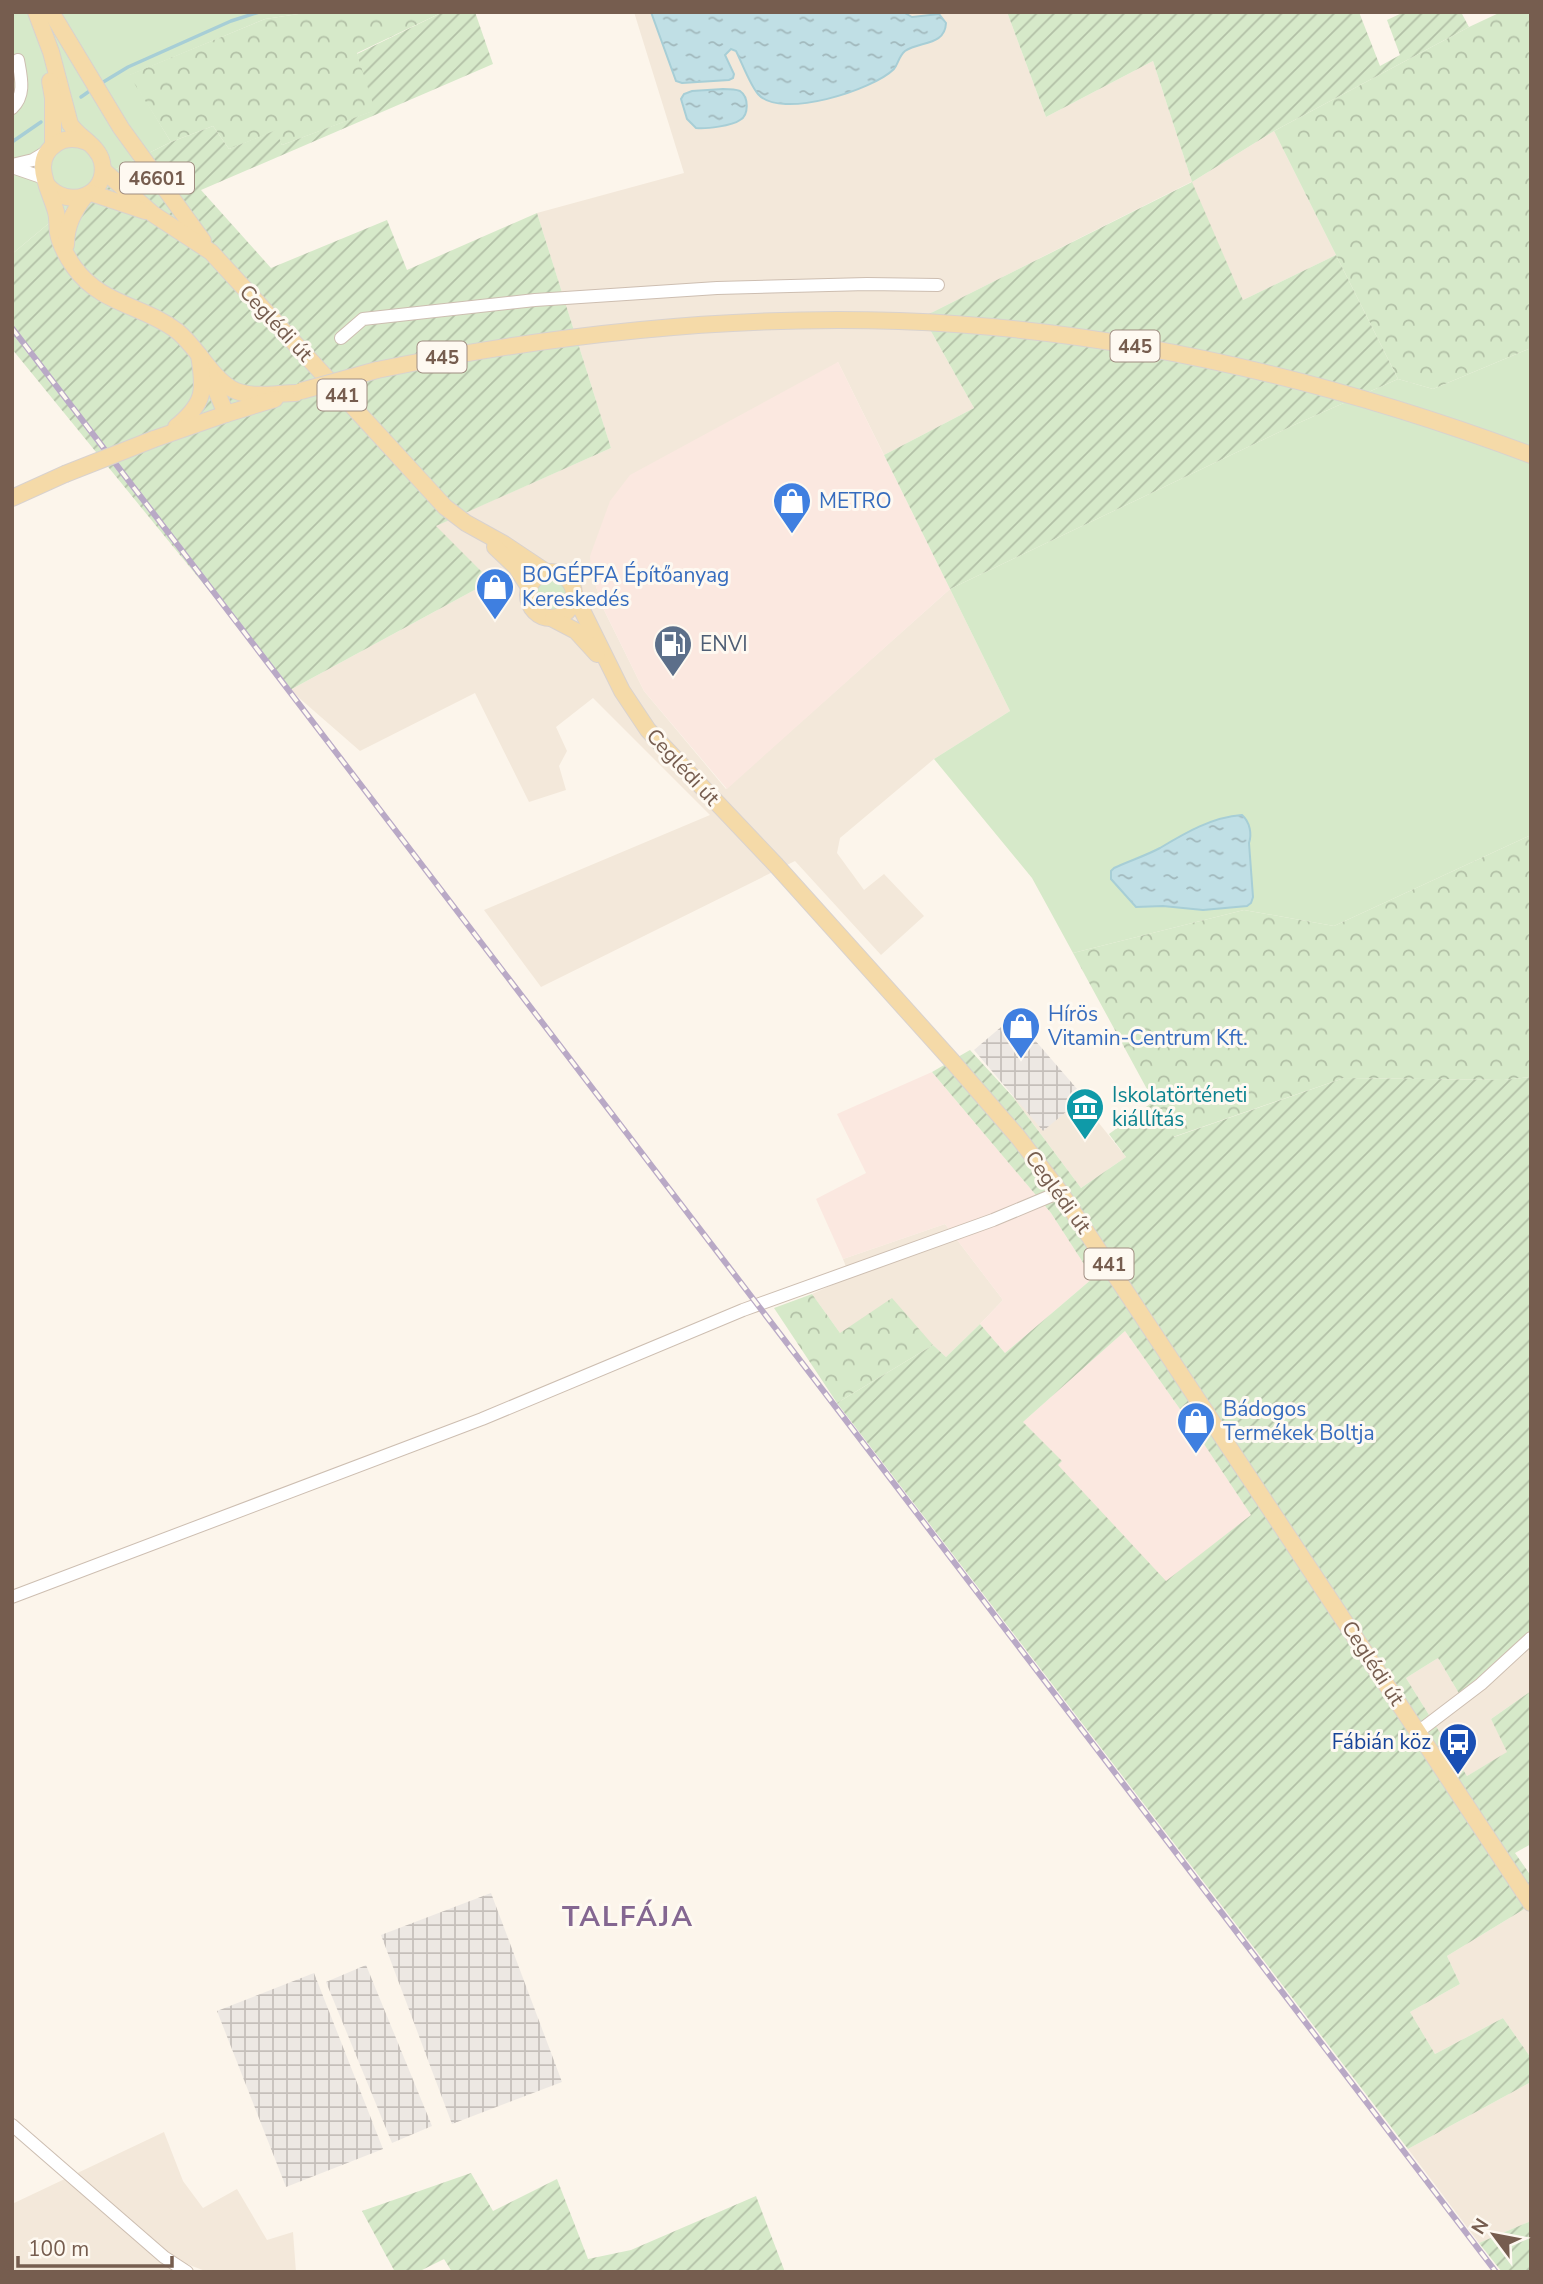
<svg xmlns="http://www.w3.org/2000/svg" width="1543" height="2284" viewBox="0 0 1543 2284" font-family="'Nunito Sans',sans-serif">
<defs>
<pattern id="industrial-grid" width="8" height="8" patternUnits="userSpaceOnUse" patternTransform="scale(1.75)"><rect width="8" height="8" fill="#ede8e3"/><path d="M0 4h8M4 0v8" fill="none" stroke="#c5bfba"/></pattern>
<pattern id="forest-crowns" width="20" height="18" patternUnits="userSpaceOnUse" patternTransform="scale(1.75)"><rect width="20" height="18" fill="#d6e9c9"/><path d="M2 6a3 3 0 1 1 6 0M12 15a3 3 0 1 1 6 0" fill="none" stroke="#b2c0a6"/></pattern>
<pattern id="garden-furrows" width="10" height="10" patternUnits="userSpaceOnUse" patternTransform="scale(1.75)"><rect width="10" height="10" fill="#d6e9c9"/><path d="M-1 1l2-2M0 10L10 0M9 11l2-2" fill="none" stroke="#b2c0a6"/></pattern>
<pattern id="water-ripples" width="26" height="14" patternUnits="userSpaceOnUse" patternTransform="scale(1.75)"><rect width="26" height="14" fill="#c0dfe5"/><path d="M2 4q2-2 4 0t4 0M15 11q2-2 4 0t4 0" fill="none" stroke="#a1b8bc"/></pattern>
</defs>
<rect width="100%" height="100%" fill="#fcf5eb"/>
<!-- residential -->
<g fill="#f3e8da">
<polygon points="634,12 1007,12 1046,117 1153,61 1192,182 1274,131 1336,255 1243,300 1191,182 923,317 974,408 884,455 838,362 591,571 603,608 644,691 726,789 950,589 1010,711 934,759 840,838 837,853 864,890 884,874 924,916 881,955 795,861 541,987 484,910 710,815 593,698 556,727 567,751 559,766 566,790 529,802 475,693 360,751 290,690 491,581 435,526 611,448 537,213 684,173"/>
<polygon points="1051,1063 1126,1157 1081,1188 1013,1097"/>
<polygon points="945,1224 1003,1300 980,1324 946,1357 933,1345 840,1333 812,1294 850,1277 843,1259"/>
<polygon points="1531,1646 1531,1691 1491,1719 1508,1752 1467,1776 1406,1678 1438,1658 1464,1702"/>
<polygon points="1531,1905 1531,2058 1503,2018 1435,2054 1410,2012 1460,1984 1447,1956"/>
<polygon points="1531,2082 1531,2221 1479,2243 1408,2149"/>
<polygon points="164,2132 183,2181 203,2208 237,2189 267,2240 293,2232 296,2272 208,2272 187,2264 169,2272 12,2272 12,2204"/>
</g>
<!-- commercial -->
<g fill="#fbe8e0">
<polygon points="838,362 950,589 727,789 644,691 603,608 591,571 590,556 610,501 630,475"/>
<polygon points="932,1072 1051,1213 1093,1278 1005,1353 980,1324 1003,1300 945,1224 843,1259 816,1199 866,1173 837,1114"/>
<polygon points="1125,1331 1194,1429 1251,1515 1166,1582 1057,1465 1061,1461 1023,1422"/>
</g>
<!-- industrial -->
<g fill="url(#industrial-grid)">
<polygon points="1014,1016 1084,1097 1043,1131 974,1050"/>
<polygon points="491,1893 562,2082 452,2124 381,1935"/>
<polygon points="366,1965 432,2126 392,2143 326,1982"/>
<polygon points="314,1973 383,2149 286,2187 217,2011"/>
</g>
<!-- grass -->
<g fill="#d6e9c9">
<polygon points="12,12 312,12 265,19 130,75 171,142 112,171 12,254"/>
<polygon points="1531,348 1531,835 1334,926 1244,910 1073,953 1032,878 934,759 1010,711 950,589 1294,425 1398,379 1433,389"/>
<circle cx="550" cy="596" r="18"/>
</g>
<!-- forest -->
<g fill="url(#forest-crowns)">
<polygon points="312,12 443,12 357,53 376,110 282,145 275,131 229,149 213,126 171,142 129,75 265,19"/>
<polygon points="1501,12 1531,12 1531,348 1433,389 1398,379 1274,131 1469,27"/>
<polygon points="1531,835 1531,1077 1504,1080 1344,1078 1173,1137 1073,953 1244,910 1334,926"/>
<polygon points="812,1294 840,1333 892,1298 933,1345 837,1403 774,1308"/>
</g>
<!-- garden -->
<g fill="url(#garden-furrows)" fill-rule="evenodd">
<polygon points="443,12 475,12 493,64 201,190 271,268 387,220 407,270 537,213 611,448 436,526 491,581 290,690 12,349 12,254 112,171 171,142 213,126 229,149 276,130 282,145 375,110 357,54"/>
<polygon points="1007,12 1359,12 1380,66 1400,55 1387,20 1404,12 1461,12 1469,27 1274,131 1192,182 1243,300 1336,255 1398,379 1294,425 950,589 884,455 974,408 923,317 1192,182 1153,61 1046,117"/>
<path d="M970,1050L1013,1097L1081,1188L1126,1157L1109,1134L1154,1101L1174,1137L1344,1078L1504,1080L1531,1077V1646L1464,1702L1438,1658L1406,1678L1467,1776L1507,1752L1491,1719L1531,1691V1844L1515,1853L1531,1876V1905L1447,1956L1460,1984L1410,2012L1435,2054L1503,2018L1531,2058V2082L1408,2149L837,1403L933,1345L946,1357L980,1324L1005,1353L1093,1278L1051,1213L932,1072ZM1125,1331L1194,1429L1251,1515L1166,1581L1058,1465L1062,1461L1023,1422Z"/>
<polygon points="471,2173 493,2211 557,2179 588,2259 631,2250 756,2196 785,2272 452,2272 444,2259 418,2272 395,2272 362,2211"/>
<polygon points="1531,2221 1531,2272 1502,2272 1479,2243"/>
</g>
<!-- water -->
<g fill="url(#water-ripples)" stroke="#a7ced6" stroke-width="2">
<path d="M651,12H903L912,17L939,14L946,23C945,46 920,41 905,51C899,56 898,64 894,69C873,90 780,120 758,94C750,85 742,63 736,51L731,49L725,55L734,74L733,78L729,80L682,83L676,81Z"/>
<path d="M723,89C728,89 735,89 740,91C749,97 749,115 740,120C732,126 706,129 696,128L687,119L681,99L684,94L692,91Z"/>
<path d="M1242,815C1250,822 1252,834 1249,843L1253,897L1251,903L1247,906L1203,910L1163,906L1136,907L1111,879V871L1114,868C1129,861 1145,856 1160,848C1185,833 1212,817 1242,815Z"/>
</g>
<g fill="none" stroke-linecap="round" stroke-linejoin="round">
<!-- stream -->
<g stroke="#a7ced6" stroke-width="3.5">
<polyline points="100,84 128,67 231,21 259,12"/>
<polyline points="81,97 91,90"/>
<polyline points="12,142 41,122"/>
</g>
<defs>
<g id="minor">
<path d="M12,108C26,95 21,77 18,60"/>
<polyline points="12,165 33,160 48,151"/>
<polyline points="12,167 44,178"/>
<polyline points="341,338 363,319 535,300 717,288 867,284 938,285"/>
<polyline points="12,1597 482,1419 743,1310 993,1220 1060,1192"/>
<polyline points="1418,1732 1481,1684 1531,1638"/>
<polyline points="12,2125 164,2257 187,2272"/>
</g>
<g id="major">
<path d="M36,12L51,52L70,124C79,138 98,145 102,162C109,196 68,210 47,185"/>
<polyline points="51,12 121,128 203,241"/>
<polyline points="50,81 53,98 53,145"/>
<path d="M87,142C76,138 66,137 56,144C30,161 50,189 56,212C58,219 57,226 58,233C60,244 67,257 74,267C101,305 143,305 177,331C197,347 211,377 232,389C250,399 276,393 296,393"/>
<polyline points="103,170 153,214 211,252 445,507 466,523 504,544 546,572"/>
<polyline points="91,193 145,211"/>
<path d="M66,245C66,225 74,211 85,196"/>
<path d="M377,370C549,335 723,315 899,321C1116,329 1328,379 1531,455"/>
<polyline points="208,371 226,414"/>
<path d="M176,427C205,403 205,391 199,355"/>
<polyline points="154,439 226,414 275,399"/>
<polyline points="12,498 65,474"/>
<polyline points="495,547 516,567 529,587"/>
<circle cx="551" cy="595" r="23"/>
<polyline points="574,594 622,691 648,730 776,865 953,1062 1018,1137 1060,1192 1531,1903"/>
<polyline points="553,619 576,631 597,654"/>
</g>
</defs>
<!-- minor casing -->
<use href="#minor" stroke="#cdbeb1" stroke-width="14"/>
<!-- major casing -->
<use href="#major" stroke="#d9d2ce" stroke-width="18"/>
<!-- minor -->
<use href="#minor" stroke="#fff" stroke-width="12"/>
<!-- major -->
<use href="#major" stroke="#f5daa8" stroke-width="16"/>
<defs>
<polyline id="rail" points="12,328 1496,2272"/>
</defs>
<!-- rail casing -->
<use href="#rail" stroke="#b9a9c6" stroke-width="6"/>
<!-- rail -->
<use href="#rail" stroke="#fef9f1" stroke-width="3.5" stroke-dasharray="10" stroke-linecap="butt"/>
<defs>
<g id="major-bridge">
<polyline points="301,391 377,370"/>
<polyline points="65,474 154,439"/>
</g>
</defs>
<!-- major-bridge casing -->
<use href="#major-bridge" stroke="#d9d2ce" stroke-width="18" stroke-linecap="butt"/>
<!-- major-bridge -->
<use href="#major-bridge" stroke="#f5daa8" stroke-width="16"/>
</g>
<!-- icons -->
<defs>
<symbol id="shop-pin" viewBox="-11 -11 22 30"><path d="M0 17L-7.5 6A9.5 9.5 0 1 1 7.5 6Z" fill="#3f7fe0" stroke="#fef9f1"/><path d="M-5-2.5h2.3a2.7 3.5 0 0 1 5.4 0H5L5.5 6h-11ZM-1.5-2.5h3a1.5 2.3 0 0 0-3 0Z" fill="#fff"/></symbol>
<symbol id="fuel-pin" viewBox="-11 -11 22 30"><path d="M0 17L-7.5 6A9.5 9.5 0 1 1 7.5 6Z" fill="#5c6f8a" stroke="#fef9f1"/><path d="M-5.5-6h7V0h2V4h1.3V-2.5L3-4.5l.8-.8L6-3V5H2.5V1h-1V6h-7ZM-4.2-4.7v3.2H.2V-4.7Z" fill="#fff"/></symbol>
<symbol id="museum-pin" viewBox="-11 -11 22 30"><path d="M0 17L-7.5 6A9.5 9.5 0 1 1 7.5 6Z" fill="#0f9aa8" stroke="#fef9f1"/><path d="M0-6L6-3V-2H-6V-3ZM-5-1h2V3h-2ZM-1-1h2V3h-2ZM3-1h2V3H3ZM-6 4H6V6H-6Z" fill="#fff"/></symbol>
<symbol id="bus-pin" viewBox="-11 -11 22 30"><path d="M0 17L-7.5 6A9.5 9.5 0 1 1 7.5 6Z" fill="#1a4fb4" stroke="#fef9f1"/><path d="M-5-6H5V4H4V6H2V4H-2V6H-4V4H-5ZM-3.5-4V0h7V-4ZM-3.5 1.2v1.5H-2V1.2ZM2 1.2v1.5H3.5V1.2Z" fill="#fff"/></symbol>
</defs>
<g fill-rule="evenodd">
<use href="#shop-pin" x="770" y="479" width="44" height="60"/>
<use href="#shop-pin" x="473" y="565" width="44" height="60"/>
<use href="#fuel-pin" x="651" y="622" width="44" height="60"/>
<use href="#shop-pin" x="999" y="1004" width="44" height="60"/>
<use href="#museum-pin" x="1063" y="1085" width="44" height="60"/>
<use href="#shop-pin" x="1174" y="1399" width="44" height="60"/>
<use href="#bus-pin" x="1436" y="1720" width="44" height="60"/>
</g>
<g text-anchor="middle" stroke-width="6" stroke-linejoin="round" paint-order="stroke">
<!-- shield labels -->
<g fill="#fef9f1" stroke="#9f8c80" stroke-width="2">
<rect x="120" y="162.5" width="74" height="31" rx="5"/>
<rect x="1110.5" y="330.5" width="49" height="31" rx="5"/>
<rect x="417.5" y="341.5" width="49" height="31" rx="5"/>
<rect x="317.5" y="379.5" width="49" height="31" rx="5"/>
<rect x="1084.5" y="1248.5" width="49" height="31" rx="5"/>
</g>
<g font-size="19" font-weight="bold" fill="#765d4f">
<text x="157" y="185">46601</text>
<text x="1135" y="353">445</text>
<text x="442" y="364">445</text>
<text x="342" y="402">441</text>
<text x="1109" y="1271">441</text>
</g>
<!-- street labels -->
<g font-size="21" fill="#765d4f" stroke="#fef9f1">
<text transform="translate(276 323) rotate(47)" y="7">Ceglédi út</text>
<text transform="translate(683 767) rotate(47)" y="7">Ceglédi út</text>
<text transform="translate(1058 1192) rotate(54)" y="7">Ceglédi út</text>
<text transform="translate(1373 1663) rotate(57)" y="7">Ceglédi út</text>
</g>
<!-- shop labels -->
<g font-size="21" fill="#366cbe" stroke="#fef9f1" text-anchor="start">
<text x="819" y="508">METRO</text>
<text x="522" y="582">BOGÉPFA Építőanyag<tspan x="522" dy="24">Kereskedés</tspan></text>
<text x="1048" y="1021">Hírös<tspan x="1048" dy="24">Vitamin-Centrum Kft.</tspan></text>
<text x="1223" y="1416">Bádogos<tspan x="1223" dy="24">Termékek Boltja</tspan></text>
</g>
<!-- service labels -->
<g font-size="21" fill="#4e5e75" stroke="#fef9f1" text-anchor="start">
<text x="700" y="651">ENVI</text>
</g>
<!-- culture labels -->
<g font-size="21" fill="#0d838f" stroke="#fef9f1" text-anchor="start">
<text x="1112" y="1102">Iskolatörténeti<tspan x="1112" dy="24">kiállítás</tspan></text>
</g>
<!-- transit labels -->
<g font-size="21" fill="#164399" stroke="#fef9f1" text-anchor="end">
<text x="1431" y="1749">Fábián köz</text>
</g>
<!-- district labels -->
<g font-size="28" font-weight="bold" letter-spacing="2" fill="#846791" stroke="#fef9f1">
<text x="628" y="1926">TALFÁJA</text>
</g>
</g>
<!-- border -->
<rect width="1543" height="2284" fill="none" stroke="#765d4f" stroke-width="28"/>
<!-- north arrow -->
<g transform="translate(1494 2235) rotate(302)" stroke="#fef9f1" stroke-width="5" paint-order="stroke">
<path d="M0-5L12 26L0 18L-12 26Z" fill="#765d4f"/>
<text y="-10" font-size="19" font-weight="bold" text-anchor="middle" fill="#765d4f">N</text>
</g>
<!-- scale -->
<path d="M18 2256v10h154v-10" fill="none" stroke="#765d4f" stroke-width="3.5"/>
<text x="28" y="2256" font-size="21" fill="#765d4f" stroke="#fef9f1" stroke-width="5" paint-order="stroke">100 m</text>
</svg>
